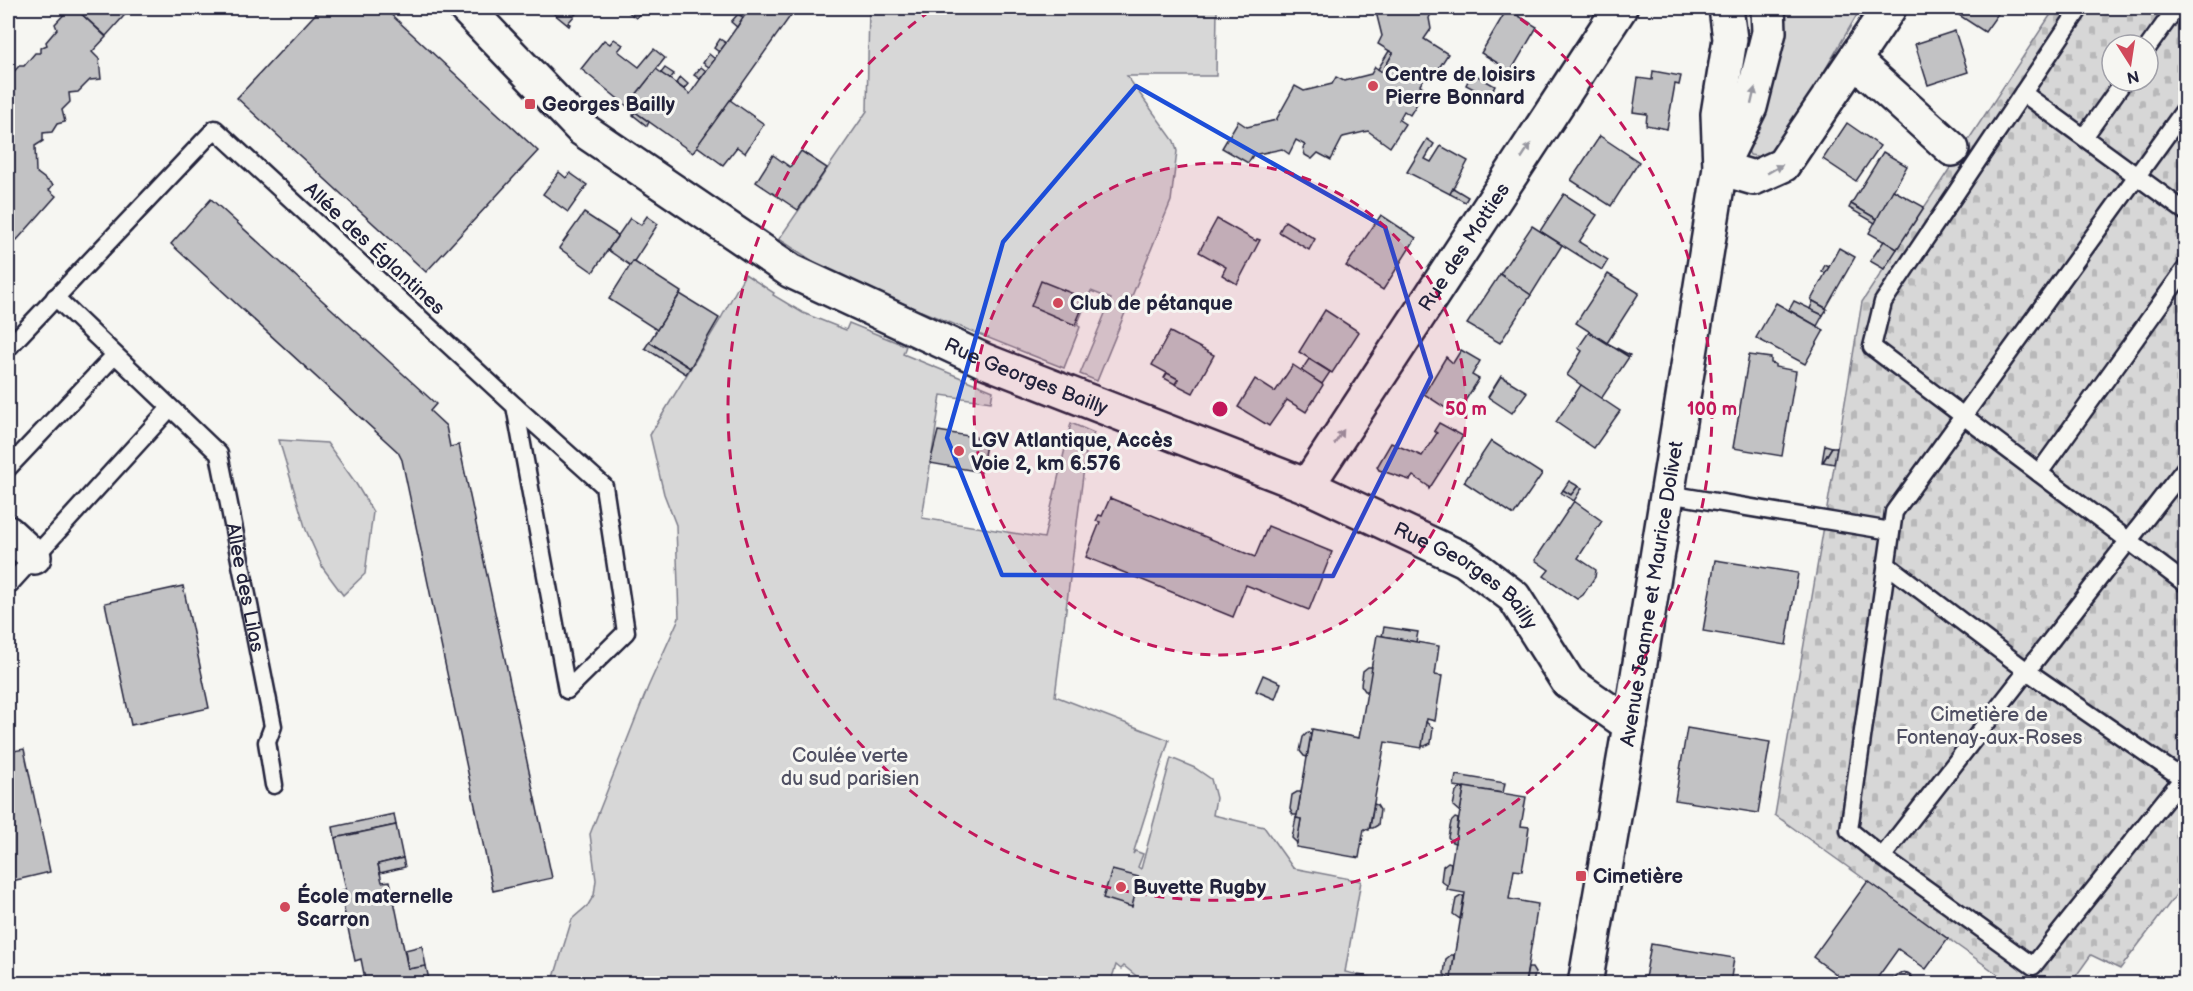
<svg xmlns="http://www.w3.org/2000/svg" width="2193" height="991" viewBox="0 0 2193 991" font-family="'Balsamiq Sans',sans-serif">
<defs>
<pattern id="cemetery-stones" width="16" height="16" patternUnits="userSpaceOnUse" patternTransform="scale(1.5)"><rect width="16" height="16" fill="#d7d7d7"/><path d="M2 7V4a2 2 0 0 1 4 0v3zM10 15v-3a2 2 0 0 1 4 0v3z" fill="#b8b8b9"/></pattern>
</defs>
<rect width="100%" height="100%" fill="#f6f6f2"/>
<filter id="ink" filterUnits="userSpaceOnUse"><feTurbulence type="fractalNoise" baseFrequency=".0167" numOctaves="2"/><feDisplacementMap in="SourceGraphic" scale="12" xChannelSelector="R" yChannelSelector="G"/><feConvolveMatrix kernelMatrix="1 2 1 2 8 2 1 2 1" color-interpolation-filters="sRGB"/></filter>
<g filter="url(#ink)">
<!-- cemetery -->
<path fill="url(#cemetery-stones)" stroke="#7c7c89" stroke-width="1.5" fill-rule="evenodd" d="M2055,8H2185V883L2120,969L2091,955L2071,983H2010L1775,815L1862,302ZM2112,45H2148V81H2112Z"/>
<!-- green -->
<g fill="#d7d7d7" stroke="#7c7c89" stroke-width="1.5">
<polygon points="869,8 1217,8 1216,76 1127,76 1174,141 1177,151 1171,201 1097,381 1080,374 1111,299 1091,291 1077,325 1080,327 1064,368 921,311 918,319 828,271 779,239 867,111"/>
<polygon points="1780,8 1861,8 1784,141 1767,158 1750,155 1746,146"/>
<polygon points="745,274 774,293 773,295 803,313 846,330 849,323 906,346 903,354 993,391 991,402 941,395 922,518 1044,538 1071,423 1094,433 1086,452 1055,696 1169,740 1133,854 1135,851 1143,854 1138,867 1141,869 1171,758 1195,768 1211,779 1216,798 1213,815 1264,827 1293,868 1361,881 1345,972 1378,979 1377,984 1145,983 1124,966 1121,969 1116,965 1110,984 552,984 572,919 588,905 594,895 596,880 590,834 648,687 679,618 676,525 664,494 650,435 720,320"/>
<polygon points="279,440 327,443 355,482 373,512 365,574 343,595 323,568 306,530"/>
</g>
<!-- building -->
<g fill="#c2c2c4" stroke="#22223b" stroke-width="1.5">
<polygon points="70,8 75,8 106,37 92,52 99,59 101,79 90,80 78,92 69,93 70,102 62,110 65,122 57,124 52,132 43,133 43,141 35,146 36,172 53,185 49,190 56,196 17,240 8,232 8,78 19,66 24,66 35,53 40,53 40,48 47,45 46,42 57,29 55,24"/>
<polygon points="75,8 131,8 106,36"/>
<polygon points="321,8 384,8 538,151 426,272 237,98"/>
<polygon points="547,8 581,8 568,23 570,24 569,26"/>
<polygon points="628,8 638,8 642,11 636,18 626,10"/>
<polygon points="750,8 796,8 693,153 627,106 656,69 690,94"/>
<polygon points="1375,8 1430,8 1433,10 1429,18 1431,29 1424,39 1448,54 1432,79 1426,75 1420,85 1426,89 1410,115 1404,111 1399,120 1405,124 1390,147 1368,131 1343,137 1331,160 1318,153 1312,159 1305,155 1303,148 1305,145 1296,140 1289,154 1282,149 1253,155 1248,163 1222,148 1238,121 1247,127 1276,120 1295,86 1304,91 1332,84 1336,77 1344,81 1371,74 1375,67 1382,72 1393,53 1378,44 1382,36"/>
<polygon points="1948,8 2002,8 1985,32"/>
<polygon points="1507,9 1537,27 1511,71 1481,53"/>
<polygon points="738,14 743,17 737,27 731,22"/>
<polygon points="1955,31 1968,72 1928,85 1915,44"/>
<polygon points="614,39 623,45 618,51 639,67 654,49 665,58 627,106 581,69 604,40 610,44"/>
<polygon points="720,39 726,43 719,52 714,48"/>
<polygon points="1389,51 1393,53 1382,72 1378,69"/>
<polygon points="709,54 715,59 709,67 703,63"/>
<polygon points="701,67 706,71 700,79 694,75"/>
<polygon points="665,68 674,74 670,79 661,73"/>
<polygon points="1653,71 1681,76 1679,85 1675,84 1667,129 1646,125 1647,114 1633,112 1638,78 1652,80"/>
<polygon points="1472,73 1495,86 1489,97 1466,85"/>
<polygon points="680,77 688,84 684,89 676,83"/>
<polygon points="730,100 764,124 745,153 737,147 723,165 697,146"/>
<polygon points="635,112 649,122 647,126 633,115"/>
<polygon points="1847,123 1880,146 1856,181 1823,159"/>
<polygon points="1600,136 1639,162 1611,206 1571,180"/>
<polygon points="1427,139 1434,144 1425,159 1431,162 1441,146 1468,161 1450,194 1407,172"/>
<polygon points="801,151 827,168 798,210 756,182 773,155 790,167"/>
<polygon points="1883,152 1907,166 1877,219 1851,204"/>
<polygon points="559,172 566,178 570,173 587,185 568,212 543,194"/>
<polygon points="1453,188 1468,197 1465,202 1450,194"/>
<polygon points="1893,190 1924,207 1897,249 1869,233"/>
<polygon points="1564,194 1597,215 1579,242 1608,260 1602,270 1540,231"/>
<polygon points="211,199 436,404 430,411 446,426 450,447 459,445 552,878 493,891 402,460 398,452 171,244"/>
<polygon points="1851,204 1877,219 1875,223 1849,208"/>
<polygon points="584,213 618,235 593,272 559,248"/>
<polygon points="1381,215 1416,238 1383,290 1346,266"/>
<polygon points="647,216 658,224 631,266 608,250 630,218 641,225"/>
<polygon points="1217,219 1256,241 1257,239 1260,240 1237,284 1222,275 1226,267 1199,252"/>
<polygon points="1285,221 1315,239 1309,250 1279,232"/>
<polygon points="1532,226 1562,245 1531,295 1500,274"/>
<polygon points="1884,241 1897,249 1884,269 1870,261"/>
<polygon points="1839,248 1855,257 1826,308 1811,300"/>
<polygon points="633,261 681,292 657,330 609,299"/>
<polygon points="1825,265 1829,267 1825,273 1822,271"/>
<polygon points="1500,274 1531,295 1500,343 1467,324"/>
<polygon points="1608,274 1639,293 1607,343 1630,355 1629,357 1576,323"/>
<polygon points="1041,281 1086,299 1075,325 1031,306"/>
<polygon points="680,294 719,318 690,368 649,342"/>
<polygon points="1794,301 1823,315 1817,326 1789,310"/>
<polygon points="1813,301 1827,309 1823,315 1810,309"/>
<polygon points="1776,303 1824,330 1805,364 1756,338"/>
<polygon points="1325,310 1359,332 1332,373 1299,352"/>
<polygon points="1170,332 1214,355 1193,393 1175,384 1178,379 1152,365"/>
<polygon points="1589,332 1629,357 1601,399 1567,375 1582,351 1578,348"/>
<polygon points="649,342 690,368 686,374 645,348"/>
<polygon points="1461,350 1480,361 1472,375 1479,379 1456,415 1424,394 1446,357 1453,363"/>
<polygon points="1749,355 1771,358 1771,363 1775,364 1775,367 1796,371 1782,456 1733,448"/>
<polygon points="1309,359 1330,372 1322,384 1301,371"/>
<polygon points="1293,365 1323,385 1306,412 1287,400 1269,426 1238,407 1255,379 1275,392"/>
<polygon points="1167,373 1178,379 1175,384 1164,378"/>
<polygon points="1501,376 1527,392 1512,413 1488,397"/>
<polygon points="1581,385 1620,411 1594,448 1556,422"/>
<polygon points="1439,423 1463,436 1429,489 1428,486 1413,476 1410,480 1379,470 1377,467 1391,443 1422,456 1437,433 1434,431"/>
<polygon points="938,431 987,439 981,472 930,463"/>
<polygon points="1491,441 1542,474 1514,515 1464,482"/>
<polygon points="1825,445 1832,447 1823,462 1822,462"/>
<polygon points="1832,447 1837,447 1834,464 1823,462"/>
<polygon points="1569,481 1578,486 1571,495 1563,490"/>
<polygon points="1578,486 1582,488 1574,501 1561,493 1563,490 1571,495"/>
<polygon points="1110,498 1255,557 1268,526 1332,552 1309,610 1246,585 1233,617 1086,557 1100,522 1096,521 1099,515 1102,516"/>
<polygon points="1574,501 1602,521 1578,558 1596,570 1595,577 1583,595 1577,599 1544,576 1549,570 1535,560"/>
<polygon points="1715,560 1798,573 1786,645 1703,631"/>
<polygon points="183,586 209,708 131,725 105,603"/>
<polygon points="1384,627 1418,632 1416,642 1382,636"/>
<polygon points="1377,635 1439,646 1435,675 1442,676 1435,721 1427,719 1422,748 1385,742 1369,830 1364,829 1359,858 1296,847 1301,819 1296,818 1297,815 1312,729 1359,738"/>
<polygon points="1368,667 1372,667 1368,691 1365,691 1361,685 1363,671"/>
<polygon points="1263,675 1281,683 1275,699 1256,691"/>
<polygon points="1426,722 1433,728 1431,743 1425,746 1422,746"/>
<polygon points="1687,728 1770,742 1758,813 1675,800"/>
<polygon points="1308,732 1311,733 1307,757 1304,756 1300,751 1303,737"/>
<polygon points="24,749 50,872 8,882 8,752"/>
<polygon points="1456,775 1505,783 1503,793 1454,786"/>
<polygon points="1464,787 1526,797 1521,826 1529,827 1526,849 1522,871 1514,870 1509,899 1538,904 1525,984 1456,984 1450,981 1465,893 1447,890"/>
<polygon points="1461,788 1464,789 1460,812 1453,806 1456,792"/>
<polygon points="1297,792 1301,792 1297,815 1293,815 1290,809 1292,795"/>
<polygon points="1374,804 1377,805 1380,810 1378,825 1373,828 1370,828"/>
<polygon points="394,814 396,825 335,838 333,827"/>
<polygon points="1296,818 1301,819 1297,843 1292,838"/>
<polygon points="1455,818 1458,819 1455,843 1452,842 1448,837 1451,822"/>
<polygon points="396,825 403,858 378,864 382,882 390,881 408,969 426,966 430,984 345,984 365,979 361,959 355,961 340,891 346,889 335,838"/>
<polygon points="403,858 405,867 380,873 378,864"/>
<polygon points="1448,862 1451,863 1448,886 1441,881 1443,866"/>
<polygon points="1112,870 1139,877 1132,907 1103,898"/>
<polygon points="1868,881 1948,939 1926,969 1898,949 1873,984 1829,984 1836,974 1813,957"/>
<polygon points="1461,896 1464,896 1460,919 1453,914 1456,899"/>
<polygon points="1651,944 1734,958 1730,984 1644,984"/>
<polygon points="422,946 426,966 408,969 405,950"/>
<polygon points="1451,955 1454,955 1451,979 1448,978 1444,974 1446,959"/>
<polygon points="1528,968 1532,968 1535,973 1533,984 1525,984"/>
</g>
<g fill="none" stroke-linecap="round" stroke-linejoin="round">
<defs>
<g id="service">
<polyline points="2080,8 1883,302 1872,347 2186,584"/>
<polyline points="2148,47 2176,8"/>
<polyline points="2023,93 2186,212"/>
<polyline points="2084,137 2124,81"/>
<path id="s1" d="M55,297L219,454L273,726L267,742L274,785"/>
<polyline points="8,348 215,129 515,406 567,690"/>
<polyline points="515,406 604,486 626,632 567,690"/>
<polyline points="2186,467 1882,857 2033,966 2186,774"/>
<polyline points="8,468 115,355"/>
<polyline points="2039,473 2186,268"/>
<polyline points="1668,494 1891,531"/>
<polyline points="1886,564 2027,671 2182,778"/>
<polyline points="8,586 170,408"/>
<polyline points="1882,857 1849,830 1894,512 2186,108"/>
<polyline points="1902,984 1904,982"/>
</g>
<g id="minor">
<path id="s2" d="M466,8L582,129L791,271L985,361L1307,486L1465,560L1514,597L1568,682L1630,725"/>
<polyline points="1855,61 1952,149"/>
<polyline points="1720,168 1754,178 1783,165 1889,8"/>
<path id="s3" d="M1307,486L1620,8"/>
<polyline points="8,533 34,557"/>
</g>
<g id="secondary">
<polyline points="1722,164 1750,107 1769,32 1768,8"/>
<path id="s4" d="M1585,984L1630,725L1720,168L1718,114L1730,39L1726,8"/>
</g>
</defs>
<!-- service casing -->
<use href="#service" stroke="#22223b" stroke-width="21"/>
<!-- minor casing -->
<use href="#minor" stroke="#22223b" stroke-width="38"/>
<!-- secondary casing -->
<use href="#secondary" stroke="#22223b" stroke-width="38"/>
<!-- service -->
<use href="#service" stroke="#f6f6f2" stroke-width="16"/>
<!-- minor -->
<use href="#minor" stroke="#f6f6f2" stroke-width="33"/>
<!-- secondary -->
<use href="#secondary" stroke="#f6f6f2" stroke-width="33"/>
</g>
<!-- one-way arrows -->
<defs><path id="oneway-solid" d="M-6-.8H1V-3.2L6.5 0L1 3.2V.8H-6Z" transform="scale(1.5)"/></defs>
<g fill="#9797a0">
<use href="#oneway-solid" transform="translate(1753 96) rotate(-77)"/>
<use href="#oneway-solid" transform="translate(1526 151) rotate(-57)"/>
<use href="#oneway-solid" transform="translate(1775 169) rotate(-29)"/>
<use href="#oneway-solid" transform="translate(1339 437) rotate(-57)"/>
</g>
</g>
<!-- marked area -->
<path fill="none" stroke="#1d4ed8" stroke-width="4.5" stroke-linejoin="round" d="M1136,86L1385,227L1431,377L1333,576L1002,575L947,438L1003,242Z"/>
<!-- distance rings -->
<circle cx="1220" cy="409" r="246" fill="#c2185b" fill-opacity=".12"/>
<g fill="none" stroke="#c2185b" stroke-width="3" stroke-dasharray="10 8">
<circle cx="1220" cy="409" r="246"/>
<path d="M1506 8A492 492 0 1 1 934 8"/>
</g>
<!-- markers -->
<g fill="#d1495b" stroke="#f6f6f2" stroke-width="2">
<circle cx="1373" cy="86" r="6"/>
<rect x="524" y="98" width="12" height="12" rx="3"/>
<circle cx="1058" cy="303" r="6"/>
<circle cx="959" cy="451" r="6"/>
<rect x="1575" y="870" width="12" height="12" rx="3"/>
<circle cx="1121" cy="887" r="6"/>
<circle cx="285" cy="907" r="6"/>
</g>
<g text-anchor="middle" stroke-width="6" stroke-linejoin="round" paint-order="stroke">
<!-- poi labels -->
<g font-size="20" font-weight="bold" fill="#22223b" stroke="#f6f6f2" text-anchor="start">
<text x="1385" y="81">Centre de loisirs<tspan x="1385" dy="23">Pierre Bonnard</tspan></text>
<text x="542" y="111">Georges Bailly</text>
<text x="1070" y="310">Club de pétanque</text>
<text x="971" y="447">LGV Atlantique, Accès<tspan x="971" dy="23">Voie 2, km 6.576</tspan></text>
<text x="1593" y="883">Cimetière</text>
<text x="1133" y="894">Buvette Rugby</text>
<text x="297" y="903">École maternelle<tspan x="297" dy="23">Scarron</tspan></text>
</g>
<!-- street labels -->
<g font-size="20" fill="#22223b" stroke="#f6f6f2">
<text dy="7" stroke="none"><textPath href="#s3" startOffset="286">Rue des Motties</textPath></text>
<text transform="translate(375 248) rotate(43)" y="7">Allée des Églantines</text>
<text dy="7" stroke="none"><textPath href="#s2" startOffset="678">Rue Georges Bailly</textPath></text>
<text dy="7" stroke="none"><textPath href="#s2" startOffset="1164">Rue Georges Bailly</textPath></text>
<text dy="7" stroke="none"><textPath href="#s1" startOffset="363">Allée des Lilas</textPath></text>
<text dy="7" stroke="none"><textPath href="#s4" startOffset="396">Avenue Jeanne et Maurice Dolivet</textPath></text>
</g>
<!-- park labels -->
<g font-size="20" fill="#4f4f62" stroke="#f6f6f2">
<text x="1989" y="721">Cimetière de<tspan x="1989" dy="23">Fontenay-aux-Roses</tspan></text>
<text x="850" y="762">Coulée verte<tspan x="850" dy="23">du sud parisien</tspan></text>
</g>
</g>
<circle cx="1220" cy="409" r="9" fill="#c2185b" stroke="#f6f6f2" stroke-width="3"/>
<g font-size="18" text-anchor="middle" font-weight="bold" fill="#c2185b" stroke="#f6f6f2" stroke-width="6" stroke-linejoin="round" paint-order="stroke">
<text x="1466" y="415">50 m</text>
<text x="1712" y="415">100 m</text>
</g>
<!-- margin -->
<rect width="2193" height="991" fill="none" stroke="#f6f6f2" stroke-width="30"/>
<rect x="15" y="15" width="2163" height="961" fill="none" stroke="#22223b" stroke-width="2" filter="url(#ink)"/>
<!-- north arrow -->
<g transform="translate(2130 63) rotate(168)"><circle r="28" fill="#f6f6f2" stroke="#a1a1a9" stroke-width="1.5"/>
<path d="M0-4.5L10 22L0 15L-10 22Z" fill="#d1495b"/>
<text y="-9" font-size="16" font-weight="bold" text-anchor="middle" fill="#22223b">N</text>
</g>
</svg>
